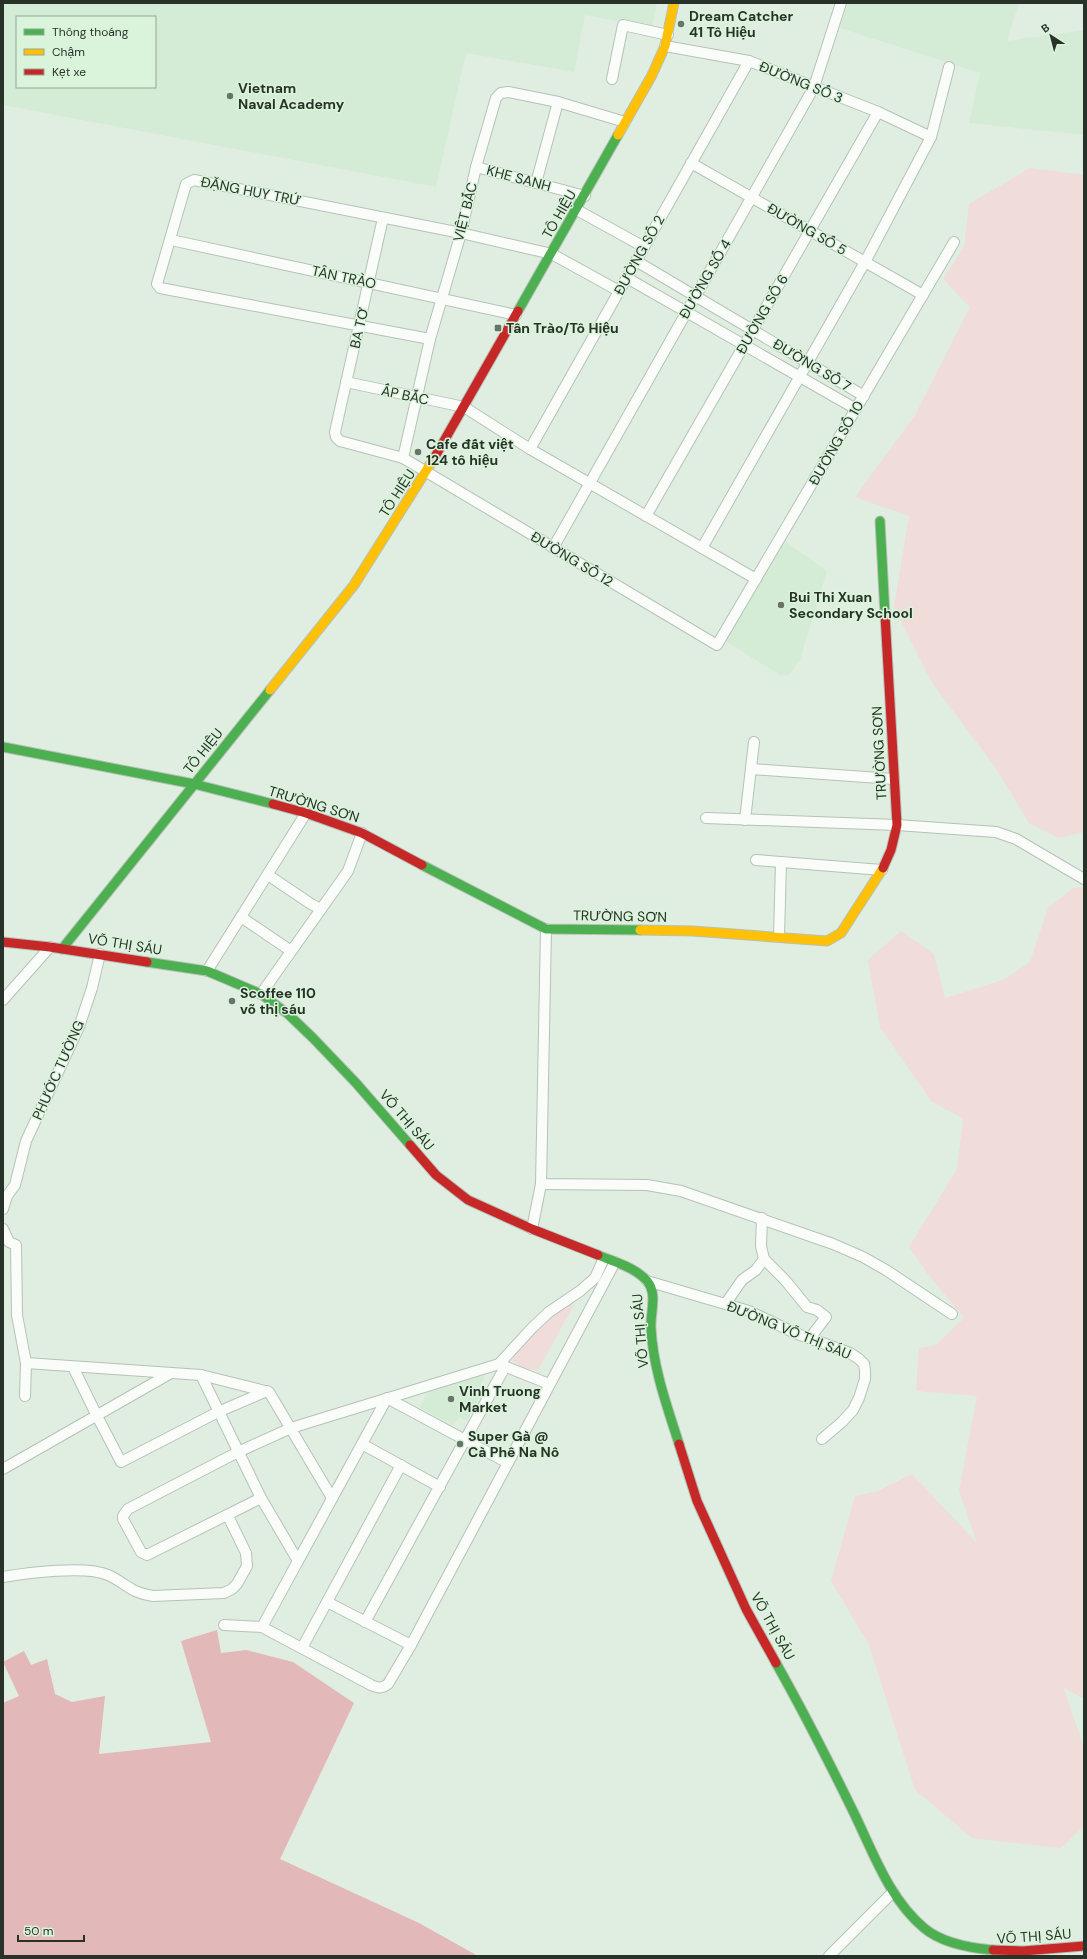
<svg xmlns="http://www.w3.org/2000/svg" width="1087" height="1959" viewBox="0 0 1087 1959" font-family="'DM Sans',sans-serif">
<rect width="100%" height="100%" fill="#e0eee1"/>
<!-- built -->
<g fill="#d4ecd5" fill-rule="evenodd">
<path d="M3,3H657L652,28L585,15L574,72L466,53L436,187L3,105ZM17,17H155V87H17Z"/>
<polygon points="848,3 1019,3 1007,41 1084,30 1084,135 969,123 980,73 840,28"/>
<polygon points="785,541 827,571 800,660 790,674 781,676 724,640"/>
<polygon points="477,1375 485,1377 480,1384 484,1388 467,1421 459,1417 453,1425 419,1407 430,1390 435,1391 438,1387"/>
</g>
<!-- green -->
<g fill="#f0dcd8">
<polygon points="1030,168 1084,175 1084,832 1058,838 1029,823 995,767 932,683 894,607 909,516 855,497 915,415 970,307 943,279 964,247 969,204"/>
<polygon points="1084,887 1084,1699 1063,1687 1084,1747 1084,1826 1061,1848 972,1838 915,1790 869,1645 831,1581 855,1496 878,1491 912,1474 977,1543 959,1491 977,1396 916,1391 919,1348 936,1345 964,1318 927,1273 909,1247 957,1169 963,1119 931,1101 880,1027 868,960 901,931 934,954 945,998 1003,980 1030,962 1048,908 1073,888"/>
<polygon points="567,1305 574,1305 538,1370 523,1368 512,1360 532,1335"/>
</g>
<!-- water -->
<polygon fill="#e2b8b8" points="217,1630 221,1653 246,1650 293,1662 354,1703 280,1859 419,1923 478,1956 3,1956 3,1703 19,1696 3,1662 24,1651 31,1665 47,1659 55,1694 72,1702 105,1696 99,1754 211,1742 181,1641"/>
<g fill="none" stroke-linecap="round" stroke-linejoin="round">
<defs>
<g id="street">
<polyline points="665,46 749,61 878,112 931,137"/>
<polyline points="612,79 623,25 668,35"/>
<polyline points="691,163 923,295"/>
<polyline points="476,167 585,196"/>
<polyline points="536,183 558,102"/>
<polyline points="577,210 644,247"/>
<polyline points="383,218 335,432 336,437 340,441 403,458 717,645 954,242"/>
<polyline points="171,240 516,315"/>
<polyline points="636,261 864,396"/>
<polyline points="627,278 856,409"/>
<polyline points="430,339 160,288 157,284 186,184 194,180 461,233 552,254 619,291"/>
<polyline points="346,382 464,407 530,449 756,579"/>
<polyline points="530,449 749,61"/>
<polyline points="403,458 430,339 461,233 476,167 496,98 501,93 508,92 558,102 625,122"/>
<polyline points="646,516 878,112"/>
<polyline points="553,548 814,87 841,3"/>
<polyline points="702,548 865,262 931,137 949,67"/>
<polyline points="751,769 894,779"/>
<polyline points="706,818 897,825 996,832 1016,839 1084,879"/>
<polyline points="745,820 754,742"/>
<polyline points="756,860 882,870"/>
<polyline points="268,875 311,904 321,909"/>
<polyline points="241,917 291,951"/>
<polyline points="546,929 541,1184 647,1185 681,1191 833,1244 863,1257 886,1270 952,1314"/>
<polyline points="779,937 781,862"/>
<polyline points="207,971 306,813"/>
<polyline points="261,994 348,871 362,833"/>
<polyline points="3,1000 50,947"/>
<polyline points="3,1209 7,1196 15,1185 26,1141 79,1027 92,988 100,954"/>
<polyline points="762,1218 761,1246 764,1259 785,1280 807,1307 817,1310 826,1317 810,1338"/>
<polyline points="3,1229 9,1242 16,1245 17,1315 26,1363 25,1396"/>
<polyline points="532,1229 541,1184"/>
<polyline points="647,1281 749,1311 795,1333 850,1353 859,1359 864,1364 865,1370 865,1379 859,1398 853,1410 842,1422 822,1439"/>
<polyline points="726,1303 742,1280 756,1270 764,1259"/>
<polyline points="26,1363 201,1375 269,1392 332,1498"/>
<polyline points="499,1364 549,1384"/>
<polyline points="73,1367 97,1416 121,1462 218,1412 267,1391"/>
<path d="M201,1375L261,1498L298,1561L262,1627L371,1685C378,1688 382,1689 388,1684L411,1645L615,1262"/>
<polyline points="362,1444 440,1487"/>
<polyline points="3,1469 171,1373"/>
<polyline points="261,1498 147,1555 141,1552 123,1519 123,1516 128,1509 238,1452 291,1428 499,1364 532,1328 549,1312 580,1291 595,1278 604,1258"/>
<polyline points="298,1561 387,1398 508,1463"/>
<path d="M3,1577C27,1573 86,1565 108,1575C126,1583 130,1593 153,1596L224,1593L232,1589L237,1584L247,1566L246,1553L228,1516"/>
<polyline points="327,1602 411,1645"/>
<polyline points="365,1622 505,1367"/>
<polyline points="224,1625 262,1627"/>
<polyline points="302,1648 401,1465"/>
<polyline points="829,1956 893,1892"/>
</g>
<g id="fast">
<polyline points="518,311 618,135"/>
<polyline points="880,521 885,615"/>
<polyline points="3,747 194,784 273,804"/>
<polyline points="422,865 546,929 640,930"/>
<polyline points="62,949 270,690"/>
<polyline points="147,962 207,971 261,994 288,1014 313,1038 356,1083 410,1145"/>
<path d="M598,1255C614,1262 635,1267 647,1281C658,1294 650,1313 651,1328C653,1368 667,1406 679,1444"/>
<path d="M776,1663C803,1711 828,1760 852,1809C872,1849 888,1898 924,1928C942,1943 969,1948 993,1950"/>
</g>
<g id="slow">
<polyline points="618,135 652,75 665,46 674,3"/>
<polyline points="270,690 354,585 436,455"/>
<polyline points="640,930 693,931 827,941 841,933 883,868"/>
</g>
<g id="jam">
<polyline points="436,455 518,311"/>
<polyline points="273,804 306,813 362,833 422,865"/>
<polyline points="883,868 891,850 897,825 885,615"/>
<polyline points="3,942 50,947 147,962"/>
<polyline points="410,1145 436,1175 468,1200 532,1229 598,1255"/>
<polyline points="679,1444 697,1501 746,1609 776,1663"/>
<polyline points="993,1950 1023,1951 1084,1946"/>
</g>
</defs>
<!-- street casing -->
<use href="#street" stroke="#b6c1b7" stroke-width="12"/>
<!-- fast casing -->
<use href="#fast" stroke="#b6c1b7" stroke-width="11"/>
<!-- slow casing -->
<use href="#slow" stroke="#b6c1b7" stroke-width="11"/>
<!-- jam casing -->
<use href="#jam" stroke="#b6c1b7" stroke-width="11"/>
<!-- street -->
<use href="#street" stroke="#fafcfa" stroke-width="10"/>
<!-- fast -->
<use href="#fast" stroke="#4caf50" stroke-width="9"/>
<!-- slow -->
<use href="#slow" stroke="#ffc107" stroke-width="9"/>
<!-- jam -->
<use href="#jam" stroke="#c62828" stroke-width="9"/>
</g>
<!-- markers -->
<g fill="#687469" stroke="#daf4db" stroke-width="1.5">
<circle cx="681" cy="24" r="4"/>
<circle cx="230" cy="96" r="4"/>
<rect x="494" y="324" width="8" height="8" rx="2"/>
<circle cx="418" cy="452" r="4"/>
<circle cx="781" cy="605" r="4"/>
<circle cx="232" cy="1001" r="4"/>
<circle cx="451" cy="1399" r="4"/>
<circle cx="460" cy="1444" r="4"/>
</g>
<g text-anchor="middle" stroke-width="3" stroke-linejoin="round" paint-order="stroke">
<!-- poi labels -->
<g font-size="14" font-weight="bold" fill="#283229" stroke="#daf4db" text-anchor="start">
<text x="689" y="21">Dream Catcher<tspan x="689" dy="16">41 Tô Hiệu</tspan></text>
<text x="238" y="93">Vietnam<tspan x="238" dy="16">Naval Academy</tspan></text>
<text x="506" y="333">Tân Trào/Tô Hiệu</text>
<text x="426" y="449">Cafe đất việt<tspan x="426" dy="16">124 tô hiệu</tspan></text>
<text x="789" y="602">Bui Thi Xuan<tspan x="789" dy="16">Secondary School</tspan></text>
<text x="240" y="998">Scoffee 110<tspan x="240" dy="16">võ thị sáu</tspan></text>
<text x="459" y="1396">Vinh Truong<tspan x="459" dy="16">Market</tspan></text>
<text x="468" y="1441">Super Gà @<tspan x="468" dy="16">Cà Phê Na Nô</tspan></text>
</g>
<!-- street labels -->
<g font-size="14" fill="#283229" stroke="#daf4db">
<text transform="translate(801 82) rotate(22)" y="5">ĐƯỜNG SỐ 3</text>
<text transform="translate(519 178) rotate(15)" y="5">KHE SANH</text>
<text transform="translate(251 191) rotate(11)" y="5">ĐẶNG HUY TRỨ</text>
<text transform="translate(465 212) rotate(-76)" y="5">VIỆT BẮC</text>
<text transform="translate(559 214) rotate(-60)" y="5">TÔ HIỆU</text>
<text transform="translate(807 229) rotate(30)" y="5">ĐƯỜNG SỐ 5</text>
<text transform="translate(639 255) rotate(-61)" y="5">ĐƯỜNG SỐ 2</text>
<text transform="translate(344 277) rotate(12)" y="5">TÂN TRÀO</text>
<text transform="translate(705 279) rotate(-60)" y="5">ĐƯỜNG SỐ 4</text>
<text transform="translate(762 314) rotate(-60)" y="5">ĐƯỜNG SỐ 6</text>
<text transform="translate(359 328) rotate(-77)" y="5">BA TƠ</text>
<text transform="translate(812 365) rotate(31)" y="5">ĐƯỜNG SỐ 7</text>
<text transform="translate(405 395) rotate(12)" y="5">ẤP BẮC</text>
<text transform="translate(836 443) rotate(-60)" y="5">ĐƯỜNG SỐ 10</text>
<text transform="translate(397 493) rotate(-57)" y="5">TÔ HIỆU</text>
<text transform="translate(572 559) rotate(31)" y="5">ĐƯỜNG SỐ 12</text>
<text transform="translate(203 751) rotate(-51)" y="5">TÔ HIỆU</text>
<text transform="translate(879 753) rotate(-93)" y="5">TRƯỜNG SƠN</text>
<text transform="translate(314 804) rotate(17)" y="5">TRƯỜNG SƠN</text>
<text transform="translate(620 916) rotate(1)" y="5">TRƯỜNG SƠN</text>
<text transform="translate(125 944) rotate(9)" y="5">VÕ THỊ SÁU</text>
<text transform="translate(58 1070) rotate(-66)" y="5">PHƯỚC TƯỜNG</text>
<text transform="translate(407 1120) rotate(49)" y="5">VÕ THỊ SÁU</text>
<text transform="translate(789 1330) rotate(22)" y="5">ĐƯỜNG VÕ THỊ SÁU</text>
<text transform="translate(640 1331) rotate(-95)" y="5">VÕ THỊ SÁU</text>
<text transform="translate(773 1626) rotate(61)" y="5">VÕ THỊ SÁU</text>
<text transform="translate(1034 1936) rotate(-4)" y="5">VÕ THỊ SÁU</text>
</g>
</g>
<!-- border -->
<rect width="1087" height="1959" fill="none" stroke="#283229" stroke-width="8"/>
<!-- legend -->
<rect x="16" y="16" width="140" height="72" fill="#daf4db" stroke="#93a694"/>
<rect x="24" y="29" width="20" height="6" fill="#4caf50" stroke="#93a694"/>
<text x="52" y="36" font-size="12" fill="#283229">Thông thoáng</text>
<rect x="24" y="49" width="20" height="6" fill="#ffc107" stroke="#93a694"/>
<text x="52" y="56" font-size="12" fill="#283229">Chậm</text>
<rect x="24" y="69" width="20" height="6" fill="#c62828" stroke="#93a694"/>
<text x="52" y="76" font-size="12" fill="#283229">Kẹt xe</text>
<!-- north arrow -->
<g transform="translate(1051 36) rotate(324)" stroke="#daf4db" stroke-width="3" paint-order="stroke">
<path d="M0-3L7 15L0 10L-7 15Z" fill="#283229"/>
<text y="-6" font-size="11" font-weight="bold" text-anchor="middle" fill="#283229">B</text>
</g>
<!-- scale -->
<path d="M18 1935v6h66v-6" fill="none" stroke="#283229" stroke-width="2"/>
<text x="24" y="1935" font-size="12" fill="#283229" stroke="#daf4db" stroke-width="3" paint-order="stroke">50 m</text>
</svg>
